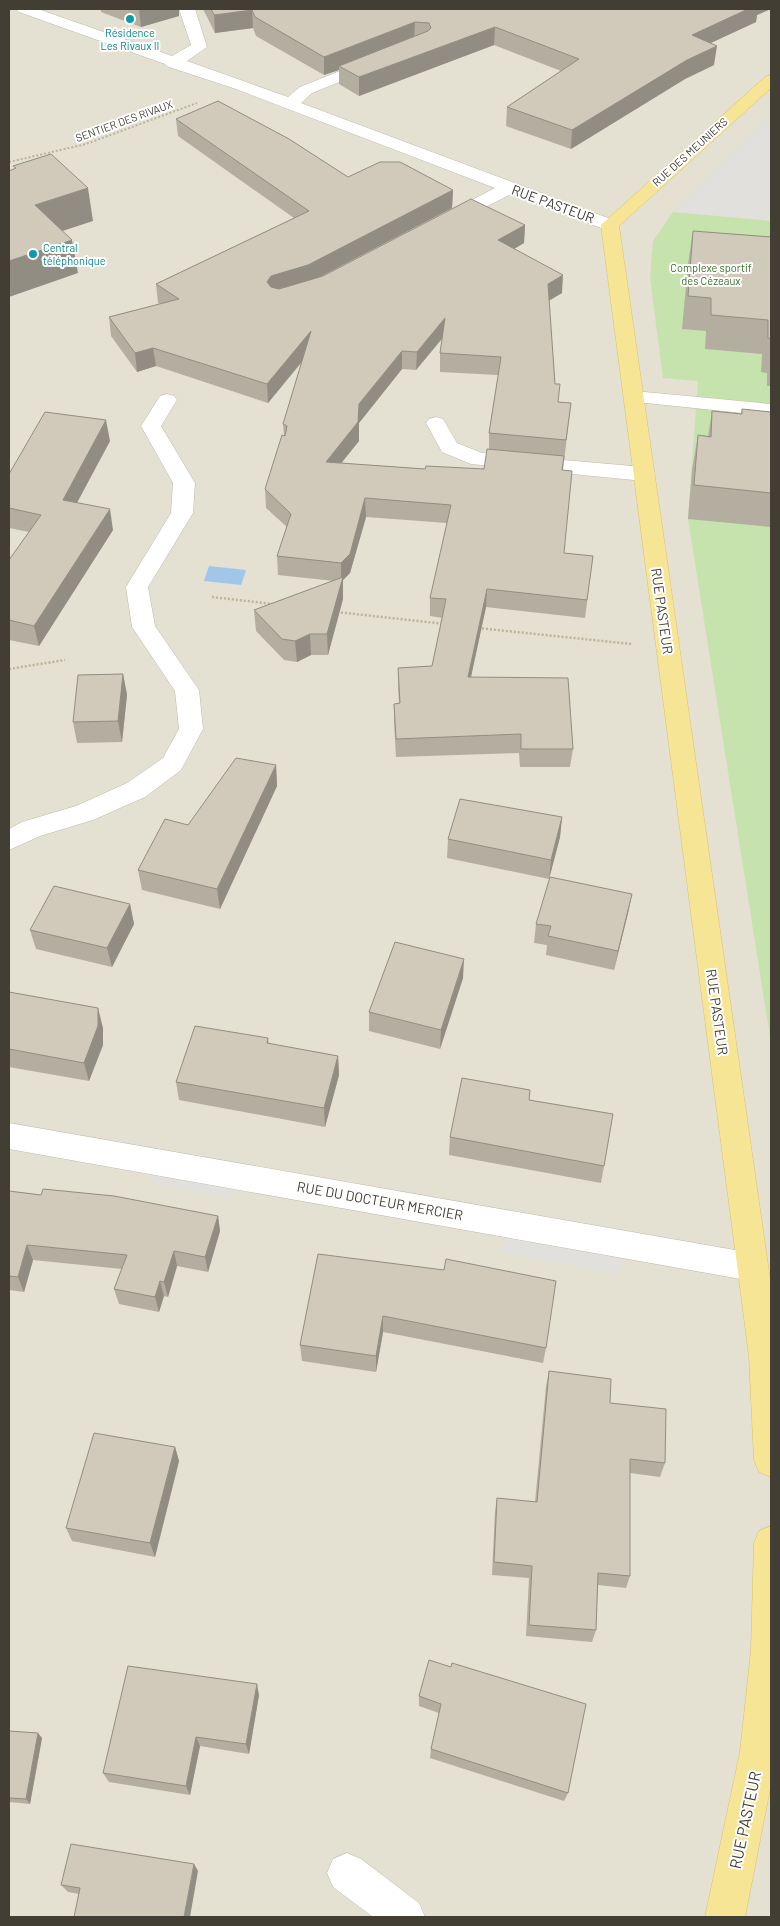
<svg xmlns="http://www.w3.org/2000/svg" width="780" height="1926" viewBox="0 0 780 1926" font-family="Barlow,sans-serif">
<rect width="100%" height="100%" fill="#f0eee3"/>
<!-- residential -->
<rect fill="#e4e0d2" x="9" y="9" width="762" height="1908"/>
<!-- green -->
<polygon fill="#c6e3ae" points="771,114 771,1043 688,519 698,381 663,378 650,278 653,241 673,212"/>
<!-- parking -->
<g fill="#e1e0dc">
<polygon points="771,114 771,221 673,212"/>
<polygon points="152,1168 236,1184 231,1199 147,1182"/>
<polygon points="504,1235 623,1255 620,1274 501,1252"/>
</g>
<!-- water -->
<polygon fill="#a2c6ea" points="209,566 246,570 241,585 204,581"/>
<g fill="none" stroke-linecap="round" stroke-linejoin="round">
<defs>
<g id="minor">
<polygon points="16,9 38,9 172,56 191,45 179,9 195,9 207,47 187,61 288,97 300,87 367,60 379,60 381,63 379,66 312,93 301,103 616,221 619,225 616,229 610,230 604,229 511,194 453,224 447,225 441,224 438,220 441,216 495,188 236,89 166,66 165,64 19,12"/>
<polygon points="634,391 771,404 771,416 627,401 624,397 627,393"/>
<polygon points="167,394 174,396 177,400 161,426 195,483 193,513 148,587 155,626 199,690 203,729 181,770 145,797 93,820 40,836 9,850 9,829 22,822 76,806 127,783 163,758 179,729 175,691 132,627 126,587 171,513 173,483 141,426 160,396"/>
<polygon points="436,417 443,419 457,443 482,453 644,467 652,469 655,474 652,479 644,481 471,464 442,452 426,423 429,419"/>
<polygon points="9,1123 752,1253 763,1257 768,1267 763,1277 752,1281 9,1149"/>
<polygon points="347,1853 361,1859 419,1903 425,1917 373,1917 333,1887 327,1873 333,1859"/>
</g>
<g id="major">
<polygon points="771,75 771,88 619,226 771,1286 771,1477 759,1472 754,1460 749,1356 601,225 765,77"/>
<polygon points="771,1526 771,1784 745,1917 705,1917 740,1752 751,1651 754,1543 759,1531"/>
</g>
</defs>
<!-- minor casing -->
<use href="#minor" stroke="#beb9aa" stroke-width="1"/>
<!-- major casing -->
<use href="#major" stroke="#dbc367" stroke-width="1"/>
<!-- path-far1 -->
<polyline stroke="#bcb399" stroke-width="2" stroke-dasharray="2 2" stroke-linecap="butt" points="9,162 86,144 197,103"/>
<!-- path -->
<g stroke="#bcb399" stroke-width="2.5" stroke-dasharray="2 2" stroke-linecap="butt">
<polyline points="212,597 273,604"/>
<polyline points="337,612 445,624"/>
<polyline points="478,628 631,644"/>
<polyline points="9,669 65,660"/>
</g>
<!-- minor -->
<use href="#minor" fill="#fff" fill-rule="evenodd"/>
<!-- major -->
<use href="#major" fill="#f7e596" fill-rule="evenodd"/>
</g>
<!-- wall -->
<g fill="#b4aea0" fill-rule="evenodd">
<polygon points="101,9 179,9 179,16 141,27 101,12"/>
<polygon points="196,9 771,9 757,15 756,22 711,43 714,65 685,79 571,149 506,126 507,107 561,71 494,45 359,96 339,84 339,70 324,75 256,36 253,28 215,33 203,9 197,10"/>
<path d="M176,119L348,177L453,190L452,208L320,277L525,225L524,243L514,249L562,293L549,301L555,384L558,402L571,403L563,470L564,553L593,556L585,618L486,607L471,677L573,749L570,767H520L519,753L396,757L394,722V704H399L398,686V668L432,666L443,618L430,616V598L447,523L366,517L350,573L343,580V599L328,655H311L297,662L284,660L256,631L254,610L334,581L278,575L277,556L287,527L266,508L265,489L284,435L283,424L302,362L268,403L156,366L137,372L111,336L109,317L160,304L158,303L156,284L294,218L178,136ZM442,339L440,353V372L498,375L489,433V449L484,469H425L341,463L359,441V423L402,369L416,370Z"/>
<polygon points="693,231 771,237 771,386 767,386 767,373 761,372 762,354 705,349 706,331 682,329 688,264"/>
<polygon points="742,409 771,412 771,527 688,519 692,469 698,435 708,436 712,411 741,414"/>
<polygon points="110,441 77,503 113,530 39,646 9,640 9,560 29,532 9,528 9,474"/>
<polygon points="123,674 127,695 122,742 77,743 73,722"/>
<polygon points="276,765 277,786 220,909 142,890 138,870"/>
<polygon points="562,817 560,837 549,879 447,858 448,839"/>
<polygon points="632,894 628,913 614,970 546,955 547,945 534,943 536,924"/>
<polygon points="130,904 134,924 112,967 36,949 30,930"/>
<polygon points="463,978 440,1049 369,1031 369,1012"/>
<polygon points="9,992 103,1028 103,1045 89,1081 9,1067"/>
<polygon points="268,1038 269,1044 338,1056 339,1075 325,1127 179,1100 176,1082"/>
<polygon points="529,1100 604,1166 601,1183 449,1155 450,1137"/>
<polygon points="9,1191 218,1216 220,1231 208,1272 177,1266 168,1297 164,1296 159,1312 119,1304 114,1289 122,1269 33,1260 24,1292 9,1290"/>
<polygon points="318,1254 546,1348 543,1363 383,1332 376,1372 302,1361 300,1345"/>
<polygon points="549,1371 610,1403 665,1463 660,1477 630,1473 630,1576 626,1588 598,1585 596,1630 592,1642 526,1636 529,1578 492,1575 495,1511 497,1498 535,1502 546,1386"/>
<polygon points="175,1447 179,1461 155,1557 72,1541 66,1528"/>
<polygon points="451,1667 568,1793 564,1801 430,1758 431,1749 439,1713 419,1706 419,1696"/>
<polygon points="259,1695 249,1754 200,1746 190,1795 109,1782 103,1773"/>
<polygon points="9,1731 42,1738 30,1804 9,1802"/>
<polygon points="198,1871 79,1894 68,1892 61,1885"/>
</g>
<!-- shaded-wall -->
<g fill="#928d82">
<polygon points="139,9 179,9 179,16 141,27"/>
<polygon points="748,9 771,9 757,15 756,22 689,53 692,35"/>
<polygon points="252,10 253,28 215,33 214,15"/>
<polygon points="415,22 414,40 339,66 339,70 324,75 324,57"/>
<polygon points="495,27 494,45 359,96 359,77"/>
<polygon points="717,46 714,65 685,79 571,149 572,130 687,60"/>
<polygon points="88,188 93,221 41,238 35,205"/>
<polygon points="453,190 452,208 308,283 268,300 267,282 271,276"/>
<polygon points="525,225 524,243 497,259 498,240"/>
<polygon points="72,240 78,273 9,297 9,261"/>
<polygon points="563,275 562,293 546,302 548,284"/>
<polygon points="445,318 444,336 416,370 417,352"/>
<polygon points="311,331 312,349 268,403 267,384"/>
<polygon points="153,348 156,366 137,372 135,353"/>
<polygon points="402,351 402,369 359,423 359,441 327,481 326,462 359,404"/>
<polygon points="106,420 110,441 67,521 63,500"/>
<polygon points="365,498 366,517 350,573 343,580 343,599 328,655 327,634 341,582 341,563"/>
<polygon points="110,509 113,530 39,646 34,626"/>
<polygon points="487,589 486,607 467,695 468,677"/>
<polygon points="310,634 311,655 297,662 295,641"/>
<polygon points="123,674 127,695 122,742 118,721"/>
<polygon points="276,765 277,786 220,909 217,889"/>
<polygon points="562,817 560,837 549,879 551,860"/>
<polygon points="632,894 628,913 614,970 618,951"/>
<polygon points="130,904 134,924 112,967 107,948"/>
<polygon points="464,959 463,978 440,1049 441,1030"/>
<polygon points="98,1008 103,1028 103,1045 89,1081 84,1063"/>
<polygon points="338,1056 339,1075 325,1127 324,1108"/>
<polygon points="218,1216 220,1231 208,1272 205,1257"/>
<polygon points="27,1245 33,1260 24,1292 18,1277"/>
<polygon points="174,1251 177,1266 168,1297 164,1282"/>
<polygon points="160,1281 164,1296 159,1312 155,1297"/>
<polygon points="383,1316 383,1332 376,1372 376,1356"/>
<polygon points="175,1447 179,1461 155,1557 150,1543"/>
<polygon points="257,1684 259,1695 249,1754 246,1744"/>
<polygon points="38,1733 42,1738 30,1804 26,1799"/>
<polygon points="196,1737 200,1746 190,1795 186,1786"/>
<polygon points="194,1864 198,1871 190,1917 184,1917"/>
</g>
<!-- building -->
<g fill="#d1caba" stroke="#928d82">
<polygon points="211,9 748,9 692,35 717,46 687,60 572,130 507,107 579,59 495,27 359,77 339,66 428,31 431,28 429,23 415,22 324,57 255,17 252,10 214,15"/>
<polygon points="218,101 289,139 348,177 380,162 400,162 453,190 308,265 271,276 267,282 271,287 279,289 323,276 471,199 525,225 498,240 563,275 548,284 555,384 560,384 558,402 571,403 566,440 489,433 501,357 440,353 445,318 417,352 402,351 359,404 358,422 326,462 425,469 426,466 484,469 487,449 564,456 562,470 572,471 564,553 593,556 587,600 487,589 468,677 568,678 573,749 521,749 521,734 396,739 394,704 400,703 398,668 432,666 446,599 430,598 451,505 365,498 350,554 341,563 277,556 291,514 265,489 282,435 285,436 287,426 283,424 311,331 267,384 153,348 135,353 109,317 179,299 156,284 309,211 176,119"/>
<polygon points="51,154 88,188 35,205 72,240 9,261 9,171 16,168 13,166"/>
<polygon points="693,231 771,237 771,339 768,338 768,320 711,315 711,298 688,296"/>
<polygon points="742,409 771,412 771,493 694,485 698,435 711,437 712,411 742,414"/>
<polygon points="45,412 106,420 63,500 110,509 34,626 9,620 9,560 41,515 9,508 9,474"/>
<polygon points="343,577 327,634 310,634 295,641 282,639 254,610"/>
<polygon points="123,674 118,721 73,722 78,675"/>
<polygon points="236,758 276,765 217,889 138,870 165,819 188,825"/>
<polygon points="460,799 562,817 551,860 448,839"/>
<polygon points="550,877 632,894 618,951 548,936 551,926 536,924"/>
<polygon points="54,886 130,904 107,948 30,930"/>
<polygon points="395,942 464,959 441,1030 369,1012"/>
<polygon points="9,992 98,1008 98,1026 84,1063 9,1049"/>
<polygon points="195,1026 268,1038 267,1043 338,1056 324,1108 176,1082"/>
<polygon points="462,1078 530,1090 529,1100 613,1114 604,1166 450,1137"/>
<polygon points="43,1189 114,1196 218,1216 205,1257 174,1251 164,1282 160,1281 155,1297 114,1289 127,1255 27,1245 18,1277 9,1276 9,1191 41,1195"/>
<polygon points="318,1254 444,1270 446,1259 556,1281 546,1348 383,1316 376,1356 300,1345"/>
<polygon points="549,1371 611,1379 610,1403 666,1409 665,1463 630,1459 630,1576 598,1573 596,1630 529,1625 532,1566 494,1562 497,1498 537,1502"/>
<polygon points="94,1433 175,1447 150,1543 66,1528"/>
<polygon points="429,1660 451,1667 452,1663 586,1704 568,1793 431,1749 441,1704 419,1696"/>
<polygon points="128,1666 257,1684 246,1744 196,1737 186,1786 103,1773"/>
<polygon points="9,1731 38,1733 26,1799 9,1798"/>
<polygon points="71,1844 194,1864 184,1917 74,1917 80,1888 61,1885"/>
</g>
<!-- markers -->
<g fill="#0f9aa8" stroke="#fff" stroke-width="2">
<circle cx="130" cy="19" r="5"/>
<circle cx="33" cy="254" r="5"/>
</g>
<g text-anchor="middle" stroke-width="4" stroke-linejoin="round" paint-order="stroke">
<!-- far-culture labels -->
<g font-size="11" fill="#0d838f" stroke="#fff">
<text x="130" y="37">Résidence<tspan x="130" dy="13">Les Rivaux II</tspan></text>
<text x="43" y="252" text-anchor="start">Central<tspan x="43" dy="13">téléphonique</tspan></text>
</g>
<!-- far-street labels -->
<g font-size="11" fill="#423e34" stroke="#fff">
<text transform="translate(124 121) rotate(-20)" y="4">SENTIER DES RIVAUX</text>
<text transform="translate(690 152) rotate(-42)" y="4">RUE DES MEUNIERS</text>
</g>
<!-- far-park labels -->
<g font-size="11" fill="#3f6f2c" stroke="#fff">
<text x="711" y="272">Complexe sportif<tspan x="711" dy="13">des Cézeaux</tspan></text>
</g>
<!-- street labels -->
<g font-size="14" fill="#423e34" stroke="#fff">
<text transform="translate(553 204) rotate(20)" y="5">RUE PASTEUR</text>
<text transform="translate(662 611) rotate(82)" y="5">RUE PASTEUR</text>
<text transform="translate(717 1012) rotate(82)" y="5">RUE PASTEUR</text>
<text transform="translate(380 1201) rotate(10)" y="5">RUE DU DOCTEUR MERCIER</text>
</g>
<!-- near-street labels -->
<g font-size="16" fill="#423e34" stroke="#fff">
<text transform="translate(745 1820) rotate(-78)" y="6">RUE PASTEUR</text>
</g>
</g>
<!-- border -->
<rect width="780" height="1926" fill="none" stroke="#423e34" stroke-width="20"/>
</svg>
